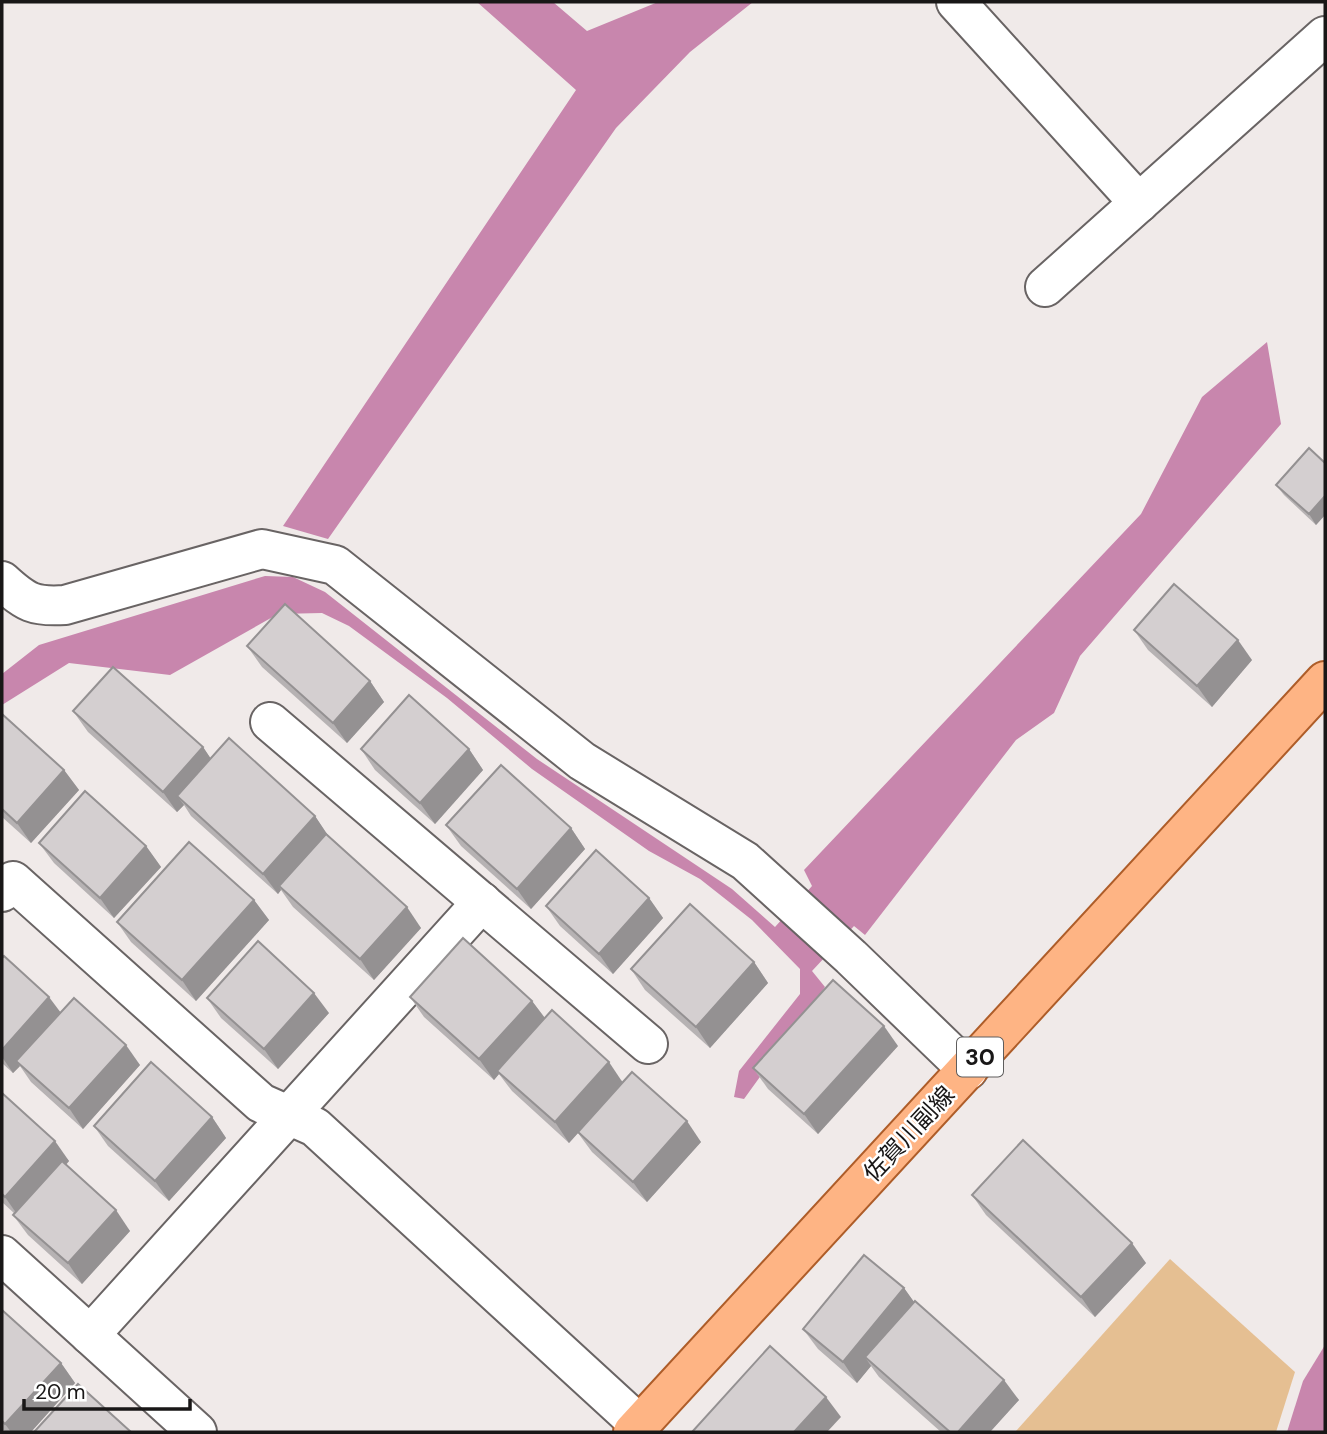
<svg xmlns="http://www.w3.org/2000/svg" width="1327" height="1434" viewBox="0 0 1327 1434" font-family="'DM Sans','Noto Sans JP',sans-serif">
<rect width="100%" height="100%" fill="#f0eae9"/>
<!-- green -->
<polygon fill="#e5bf92" points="1170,1259 1295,1372 1276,1432 1015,1432"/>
<!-- water -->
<g fill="#c886ad">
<polygon points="477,2 553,2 587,31 658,2 753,2 690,52 616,128 328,539 283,526 576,90"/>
<polygon points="1267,342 1281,424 1080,656 1054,713 1016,740 865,935 854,926 812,971 825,987 744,1099 734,1097 739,1071 800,994 800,969 752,920 700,879 649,851 532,769 447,698 349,626 322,613 278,614 170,675 69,663 2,705 2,674 39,645 265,576 293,577 325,592 537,759 732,889 775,927 812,886 804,870 1141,514 1202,397"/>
<polygon points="1325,1345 1325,1432 1287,1432 1303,1381"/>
</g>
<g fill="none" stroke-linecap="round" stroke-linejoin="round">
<defs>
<g id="minor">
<polyline points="956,2 1139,203"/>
<polyline points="1045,287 1325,36"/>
<path d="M2,581C26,603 34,607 65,605L262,549L335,565L582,761L745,861L851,957L968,1070"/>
<polyline points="270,722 648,1044"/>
<polyline points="2,892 13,881 261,1103 315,1127 640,1425"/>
<polyline points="2,1255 197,1432"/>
<polyline points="90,1335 482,902"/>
</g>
<polyline id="major" points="633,1432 1325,681"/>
</defs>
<!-- minor casing -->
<use href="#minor" stroke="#696464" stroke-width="42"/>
<!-- major casing -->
<use href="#major" stroke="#ae5d29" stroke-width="42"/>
<!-- minor -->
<use href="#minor" stroke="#fff" stroke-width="38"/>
<!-- major -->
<use href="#major" stroke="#feb484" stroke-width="38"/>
</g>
<!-- wall -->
<g fill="#b6b2b3">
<polygon points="1325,463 1325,515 1316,525 1284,495 1276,485"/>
<polygon points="1134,630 1252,660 1212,707 1148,650"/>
<polygon points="247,646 370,681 384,702 347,743 262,667"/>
<polygon points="73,711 203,747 211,759 315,816 329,837 421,928 374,980 293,907 281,890 278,894 191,816 184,805 177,812 88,732"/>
<polygon points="2,714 64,770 79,790 31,843 2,817"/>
<polygon points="361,749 469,749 483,770 435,824 375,770"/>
<polygon points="446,825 571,828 585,849 531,909 461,846"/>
<polygon points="39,843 146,846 161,867 114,918 54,863"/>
<polygon points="649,898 663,918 613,974 560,926 546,906"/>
<polygon points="254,900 269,920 196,1001 131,942 117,922"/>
<polygon points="2,958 60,1012 140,1065 83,1129 31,1082 20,1066 13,1073 2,1063"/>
<polygon points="754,962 768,983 710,1048 645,990 631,969"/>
<polygon points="410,997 532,1001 545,1018 623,1082 701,1142 647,1202 592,1152 578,1133 569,1143 512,1091 499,1074 494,1080 424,1017"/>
<polygon points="207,998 329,1013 278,1069 221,1018"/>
<polygon points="898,1046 818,1134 768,1089 753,1068"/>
<polygon points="2,1093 69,1161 66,1165 130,1231 82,1284 28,1235 13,1215 15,1214 2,1202"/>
<polygon points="212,1117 226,1138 169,1201 108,1146 94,1126"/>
<polygon points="972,1195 1146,1263 1095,1317 986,1215"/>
<polygon points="904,1288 914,1302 1019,1400 990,1432 941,1432 879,1377 871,1366 857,1383 818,1349 803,1329"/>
<polygon points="2,1310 61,1363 75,1383 31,1432 6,1432 2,1429"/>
</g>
<!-- shaded-wall -->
<g fill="#949192">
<polygon points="1325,496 1325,515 1316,525 1309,514"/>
<polygon points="1238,640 1252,660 1212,707 1197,686"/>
<polygon points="370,681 384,702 347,743 333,723"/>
<polygon points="203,747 217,768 177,796 184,805 177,812 163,792"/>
<polygon points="469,749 483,770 435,824 420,803"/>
<polygon points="64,770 79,790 31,843 17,823"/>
<polygon points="315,816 329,837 282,889 279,886 281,890 278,894 263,874"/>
<polygon points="571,828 585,849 531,909 517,889"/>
<polygon points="146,846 161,867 114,918 100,898"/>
<polygon points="649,898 663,918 613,974 599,954"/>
<polygon points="254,900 269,920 196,1001 182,980"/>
<polygon points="407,907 421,928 374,980 360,959"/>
<polygon points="754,962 768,983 710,1048 696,1027"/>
<polygon points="314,993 329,1013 278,1069 264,1049"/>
<polygon points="49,997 64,1017 16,1061 20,1066 13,1073 2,1057 2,1050"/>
<polygon points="532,1001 547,1021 497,1071 499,1074 494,1080 479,1059"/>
<polygon points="884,1026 898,1046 818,1134 804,1114"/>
<polygon points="126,1045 140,1065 83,1129 69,1108"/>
<polygon points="609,1062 623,1083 569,1143 555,1122"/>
<polygon points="212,1117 226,1138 169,1201 155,1181"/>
<polygon points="687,1121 701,1142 647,1202 633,1182"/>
<polygon points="55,1141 69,1161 19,1217 5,1197"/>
<polygon points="116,1210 130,1231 82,1284 68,1263"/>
<polygon points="1132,1243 1146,1263 1095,1317 1081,1297"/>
<polygon points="904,1288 919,1309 865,1357 871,1366 857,1383 843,1362"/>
<polygon points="61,1363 75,1383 31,1432 11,1432 5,1424"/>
<polygon points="1004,1380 1019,1400 990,1432 958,1432"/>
<polygon points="826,1397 841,1417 827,1432 794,1432"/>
</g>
<!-- building -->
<g fill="#d4cfd0" stroke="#949192" stroke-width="2">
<polygon points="1309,448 1325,463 1325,496 1309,514 1276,485"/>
<polygon points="1174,584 1238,640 1197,686 1134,630"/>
<polygon points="285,604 370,681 333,723 247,646"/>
<polygon points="113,667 203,747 163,792 73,711"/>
<polygon points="409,695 469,749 420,803 361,749"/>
<polygon points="2,714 64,770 17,823 2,809"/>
<polygon points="229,738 315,816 263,874 177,796"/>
<polygon points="501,765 571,828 517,889 446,825"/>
<polygon points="85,791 146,846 100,898 39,843"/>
<polygon points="326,834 407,907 360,959 279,886"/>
<polygon points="189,842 254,900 182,980 117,922"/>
<polygon points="596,850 649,898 599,954 546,906"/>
<polygon points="690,904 754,962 696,1027 631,969"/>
<polygon points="463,938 532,1001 479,1059 410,997"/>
<polygon points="258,941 314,993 264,1049 207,998"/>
<polygon points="4,956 49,997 2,1050 2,958"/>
<polygon points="833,980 884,1026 804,1114 753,1068"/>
<polygon points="74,998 126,1045 69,1108 16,1061"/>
<polygon points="552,1010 609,1062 555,1122 497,1071"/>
<polygon points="151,1062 212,1117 155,1181 94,1126"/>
<polygon points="632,1072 687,1121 633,1182 578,1132"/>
<polygon points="2,1093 55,1141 5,1197 2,1194"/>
<polygon points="1023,1140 1132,1243 1081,1297 972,1195"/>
<polygon points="62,1161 116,1210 68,1263 13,1215"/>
<polygon points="864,1255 904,1288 843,1362 803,1329"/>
<polygon points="915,1301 1004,1380 958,1432 950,1432 865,1357"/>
<polygon points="2,1310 61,1363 5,1424 2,1421"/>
<polygon points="770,1346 826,1397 794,1432 692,1432"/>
<polygon points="78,1384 131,1432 34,1432"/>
</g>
<g text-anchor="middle" stroke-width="5" stroke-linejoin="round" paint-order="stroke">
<!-- shield labels -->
<rect fill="#fff" stroke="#5e5d5d" stroke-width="2" x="957" y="1037.5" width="46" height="39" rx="5"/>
<g font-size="23" font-weight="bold" fill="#191717">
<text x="980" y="1065">30</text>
</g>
<!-- street labels -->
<g font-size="24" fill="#191717" stroke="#fff">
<text transform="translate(909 1134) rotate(-47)" y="8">佐賀川副線</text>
</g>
</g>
<!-- border -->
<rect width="1327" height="1434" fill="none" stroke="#191717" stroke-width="7"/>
<!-- scale -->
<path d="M24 1399v10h166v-10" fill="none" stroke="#191717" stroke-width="3.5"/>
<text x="35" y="1399" font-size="21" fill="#191717" stroke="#ffffff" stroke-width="5" paint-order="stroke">20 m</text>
</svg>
